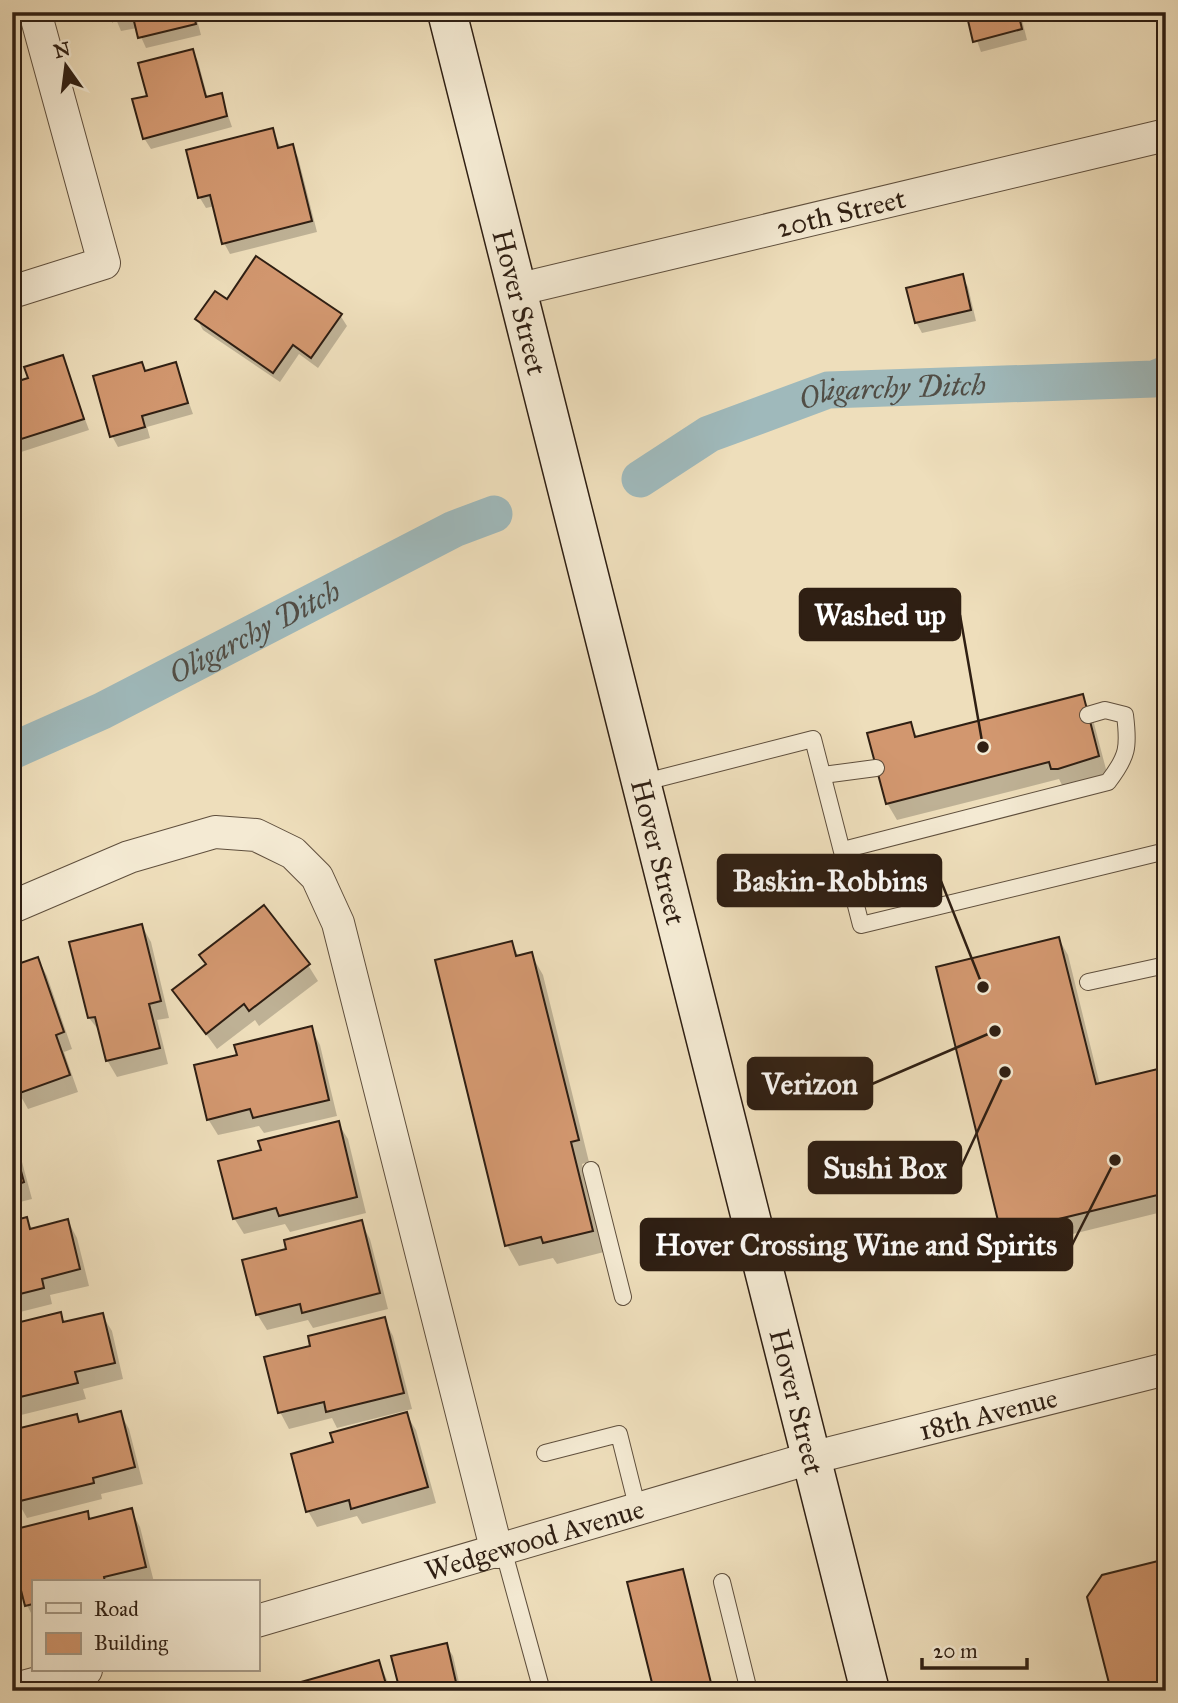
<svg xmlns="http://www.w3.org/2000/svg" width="1178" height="1703" viewBox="0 0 1178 1703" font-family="'IM FELL Great Primer',serif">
<rect width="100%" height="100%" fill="#eedebb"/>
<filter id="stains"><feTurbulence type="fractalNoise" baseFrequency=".00286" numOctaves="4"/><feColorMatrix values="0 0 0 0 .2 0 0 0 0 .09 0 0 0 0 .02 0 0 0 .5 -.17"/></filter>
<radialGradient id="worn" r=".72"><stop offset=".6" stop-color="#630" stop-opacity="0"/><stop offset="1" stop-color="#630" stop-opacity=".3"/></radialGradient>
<!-- shadow -->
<g fill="#0003">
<polygon points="113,12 195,12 201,35 146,48 137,28 121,31"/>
<polygon points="967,12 1020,12 1027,40 981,52"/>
<polygon points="1158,12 1166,12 1166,35 1159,24"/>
<polygon points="192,51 198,61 208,99 221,95 232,127 151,149 144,138 149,97"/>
<polygon points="273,130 281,149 292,146 298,157 317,232 230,254 224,243 215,206 206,208 200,198 188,151"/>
<polygon points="962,276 968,287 976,321 922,333 916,322"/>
<polygon points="227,302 340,315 347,326 318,368 299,354 280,382 203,330 197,319"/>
<polygon points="62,357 89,430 18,453 12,443 12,385 30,379"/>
<polygon points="142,364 146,372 175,364 193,414 147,427 150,438 118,447 112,436"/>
<polygon points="1082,696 1091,712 1107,773 1068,785 1062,785 1059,779 897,820 887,803 910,724 918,738"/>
<polygon points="142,926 151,942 169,1018 157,1020 168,1064 117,1077 107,1060 101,1033 89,1018"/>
<polygon points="1059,939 1068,955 1100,1085 1166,1069 1166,1211 1012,1249 1002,1232"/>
<polygon points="512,943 519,957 531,954 543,975 589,1162 582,1164 604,1252 557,1264 553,1258 519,1266 507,1245"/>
<polygon points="201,955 308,965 318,981 259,1026 255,1020 217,1049 174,990 207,965"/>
<polygon points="38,959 47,976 72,1049 64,1052 78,1092 28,1109 19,1093"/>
<polygon points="311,1028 320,1045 337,1116 264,1133 259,1126 218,1135 208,1119 239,1056"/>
<polygon points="338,1123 348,1139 366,1213 290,1232 285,1224 244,1234 234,1218 263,1152"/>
<polygon points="12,1137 18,1147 32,1199 12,1204"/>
<polygon points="26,1219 33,1230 68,1221 77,1238 89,1286 50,1295 52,1304 12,1314 12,1222"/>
<polygon points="361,1222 370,1239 388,1309 313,1328 308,1320 267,1330 257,1314 288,1250"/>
<polygon points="60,1314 65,1323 102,1315 112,1331 123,1379 83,1389 86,1399 17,1416 12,1408 12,1326"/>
<polygon points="384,1319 393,1336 412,1409 337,1428 332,1418 289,1429 280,1412 312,1347"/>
<polygon points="120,1413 129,1429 143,1484 101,1494 102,1499 27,1518 18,1502 12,1479 76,1416 80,1423"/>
<polygon points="406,1414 416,1430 436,1503 362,1524 357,1516 317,1527 308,1511 335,1444"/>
<polygon points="131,1510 140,1527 154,1582 33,1582 33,1617 27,1605 12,1547 87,1513 91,1520"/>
<polygon points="682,1571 685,1575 713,1691 656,1691"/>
<polygon points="446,1645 453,1656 461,1691 402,1691"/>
<polygon points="379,1662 392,1691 276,1691"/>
</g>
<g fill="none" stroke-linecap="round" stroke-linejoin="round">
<!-- canal -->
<g stroke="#9fb9bb" stroke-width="37">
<path id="s1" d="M640,479L709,434L828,390L1154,379L1166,374"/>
<path id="s2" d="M12,751L102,711L454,529L494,514"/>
</g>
</g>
<!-- building -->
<g fill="#d2976f" stroke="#2f1f13" stroke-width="2">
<polygon points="111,12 193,12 196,24 138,38 133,17 113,21"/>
<polygon points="966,12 1018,12 1022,29 973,42"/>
<polygon points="193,49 206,97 222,93 227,116 143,139 132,99 147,96 138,63"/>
<polygon points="273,128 278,148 293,144 312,221 222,244 210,195 198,198 186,150"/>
<polygon points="256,256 342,314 311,358 293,345 273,373 195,319 215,291 227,299"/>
<polygon points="963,274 971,310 915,323 906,288"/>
<polygon points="63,355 84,419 12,442 12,383 28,378 24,367"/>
<polygon points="142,362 145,371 176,362 188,403 142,416 145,427 110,437 93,376"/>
<polygon points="1083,694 1099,756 1058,769 1051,769 1049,762 886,804 867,733 911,722 915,737"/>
<polygon points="264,905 310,964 249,1011 244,1004 206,1034 172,990 206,964 199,955"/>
<polygon points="142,924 161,1001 149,1004 160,1048 106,1061 95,1017 88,1018 69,942"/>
<polygon points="1059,937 1096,1084 1166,1067 1166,1193 1001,1233 936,967"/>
<polygon points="512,941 516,956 532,952 579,1140 571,1142 593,1231 543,1243 541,1237 505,1246 435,960"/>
<polygon points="38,957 64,1032 56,1035 70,1075 17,1094 12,1080 12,966"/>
<polygon points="312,1026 329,1100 253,1118 250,1109 207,1120 194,1065 237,1055 234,1045"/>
<polygon points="339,1121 357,1197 279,1216 276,1208 233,1219 218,1161 261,1150 258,1141"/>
<polygon points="12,1138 24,1182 12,1186"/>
<polygon points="27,1217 30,1229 68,1219 80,1269 42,1279 44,1288 12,1296 12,1221"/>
<polygon points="362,1220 380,1293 302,1313 300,1304 256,1315 242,1260 286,1249 284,1240"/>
<polygon points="61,1312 63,1322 103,1313 115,1363 75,1372 78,1383 12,1399 12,1324"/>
<polygon points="385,1317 404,1393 326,1412 324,1402 278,1413 264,1357 310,1346 308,1336"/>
<polygon points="121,1411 135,1467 93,1478 94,1483 16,1502 12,1487 12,1430 77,1414 79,1422"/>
<polygon points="407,1412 428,1487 351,1509 349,1500 306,1512 291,1454 333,1442 330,1433"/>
<polygon points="132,1508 146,1567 104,1577 105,1582 33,1582 33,1604 25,1606 12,1555 12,1530 88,1511 89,1519"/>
<polygon points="1166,1559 1166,1691 1111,1691 1087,1597 1102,1575"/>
<polygon points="683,1569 713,1691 654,1691 627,1582"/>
<polygon points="447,1643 458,1691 400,1691 391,1656"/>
<polygon points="379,1660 388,1691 269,1691"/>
</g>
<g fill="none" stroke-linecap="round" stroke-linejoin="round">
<defs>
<g id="lane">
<polyline points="823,775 876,768"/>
<polyline points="641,783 813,739 861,925 1166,851"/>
<path d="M843,850L1108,782C1128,756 1129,747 1125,715L1105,710L1088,715"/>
<polyline points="1088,982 1166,965"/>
<polyline points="591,1170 623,1297"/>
<polyline points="545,1453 619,1434 638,1510"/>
<polyline points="503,1549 542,1691"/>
<polyline points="722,1582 749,1691"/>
</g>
<g id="street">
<path id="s3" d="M516,290L1166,135"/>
<polyline points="12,292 104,263 35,12"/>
<polyline points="12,907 129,857 215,832 256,835 293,853 317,877 338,923 497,1552"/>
<path id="s4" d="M257,1621L811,1458L1166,1369"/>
<polyline points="12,1690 86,1670"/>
</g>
<g id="secondary">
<path id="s5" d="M447,12L870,1691"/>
</g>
</defs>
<!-- lane casing -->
<use href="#lane" stroke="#5f4f3d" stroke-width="18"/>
<!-- street casing -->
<use href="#street" stroke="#5f4f3d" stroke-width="34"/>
<!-- secondary casing -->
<use href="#secondary" stroke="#2f1f13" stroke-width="41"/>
<!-- lane -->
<use href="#lane" stroke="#f4ead3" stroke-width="16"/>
<!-- street -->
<use href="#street" stroke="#f4ead3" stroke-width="32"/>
<!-- secondary -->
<use href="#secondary" stroke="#f4ead3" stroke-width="38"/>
</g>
<g text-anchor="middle" stroke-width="5" stroke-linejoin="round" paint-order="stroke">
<!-- street labels -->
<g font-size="28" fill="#2f1f13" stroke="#f4ead3">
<text dy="10" stroke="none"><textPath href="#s3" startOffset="334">20th Street</textPath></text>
<text dy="10" stroke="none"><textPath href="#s5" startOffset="299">Hover Street</textPath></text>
<text dy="10" stroke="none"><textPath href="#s5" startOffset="866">Hover Street</textPath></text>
<text dy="10" stroke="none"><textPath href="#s5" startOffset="1433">Hover Street</textPath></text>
<text dy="10" stroke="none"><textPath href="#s4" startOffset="760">18th Avenue</textPath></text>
<text dy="10" stroke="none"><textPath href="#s4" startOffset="289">Wedgewood Avenue</textPath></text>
</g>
<!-- water labels -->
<g font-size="30" font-style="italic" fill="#514d45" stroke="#f4ead3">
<text dy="10" stroke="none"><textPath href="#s1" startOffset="273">Oligarchy Ditch</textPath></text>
<text dy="10" stroke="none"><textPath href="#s2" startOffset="270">Oligarchy Ditch</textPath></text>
</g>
</g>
<!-- callouts -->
<path fill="none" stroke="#2f1f13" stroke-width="2.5" d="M983 747L960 615M983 987L941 881M995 1031L872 1084M1005 1072L961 1167M1115 1160L1072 1245"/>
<g fill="#2f1f13" stroke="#f4ead3" stroke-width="2.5">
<circle cx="983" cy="747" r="7"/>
<circle cx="983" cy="987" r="7"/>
<circle cx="995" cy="1031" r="7"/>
<circle cx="1005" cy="1072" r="7"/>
<circle cx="1115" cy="1160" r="7"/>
</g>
<g fill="#2f1f13" stroke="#2f1f13" stroke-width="2.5">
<rect x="800" y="589" width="160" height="51" rx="7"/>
<rect x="718" y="855" width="223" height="51" rx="7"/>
<rect x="748" y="1058" width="124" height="51" rx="7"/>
<rect x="809" y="1142" width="152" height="51" rx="7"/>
<rect x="641" y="1219" width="431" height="51" rx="7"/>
</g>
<g font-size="30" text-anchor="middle" font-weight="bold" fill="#fff">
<text x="880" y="625">Washed up</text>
<text x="830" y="891">Baskin-Robbins</text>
<text x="810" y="1094">Verizon</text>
<text x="885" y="1178">Sushi Box</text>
<text x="856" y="1255">Hover Crossing Wine and Spirits</text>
</g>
<!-- margin -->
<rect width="1178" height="1703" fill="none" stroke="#eedebb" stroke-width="42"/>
<rect x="14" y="14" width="1150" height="1675" fill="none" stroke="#2f1f13" stroke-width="3.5"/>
<rect x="21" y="21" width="1136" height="1661" fill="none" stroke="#2f1f13" stroke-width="2"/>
<!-- legend -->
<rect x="32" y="1580" width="228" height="91" fill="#f4ead3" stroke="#a59986" stroke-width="2"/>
<rect x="46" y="1603" width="35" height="10" fill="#f4ead3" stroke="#a59986" stroke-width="2"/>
<text x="94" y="1616" font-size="21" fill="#2f1f13">Road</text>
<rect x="46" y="1633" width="35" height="21" fill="#d2976f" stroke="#a59986" stroke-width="2"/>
<text x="94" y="1650" font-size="21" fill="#2f1f13">Building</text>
<!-- north arrow -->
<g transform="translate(66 66) rotate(346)" stroke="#f4ead3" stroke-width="5" paint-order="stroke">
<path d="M0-5L12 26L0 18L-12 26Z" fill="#2f1f13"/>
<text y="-10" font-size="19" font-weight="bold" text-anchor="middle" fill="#2f1f13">N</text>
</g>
<!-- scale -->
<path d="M922 1658v10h105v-10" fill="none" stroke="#2f1f13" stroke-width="3.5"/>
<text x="933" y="1658" font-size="21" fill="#2f1f13" stroke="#f4ead3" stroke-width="5" paint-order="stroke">20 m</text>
<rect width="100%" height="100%" filter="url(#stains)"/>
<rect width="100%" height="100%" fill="url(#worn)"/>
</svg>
